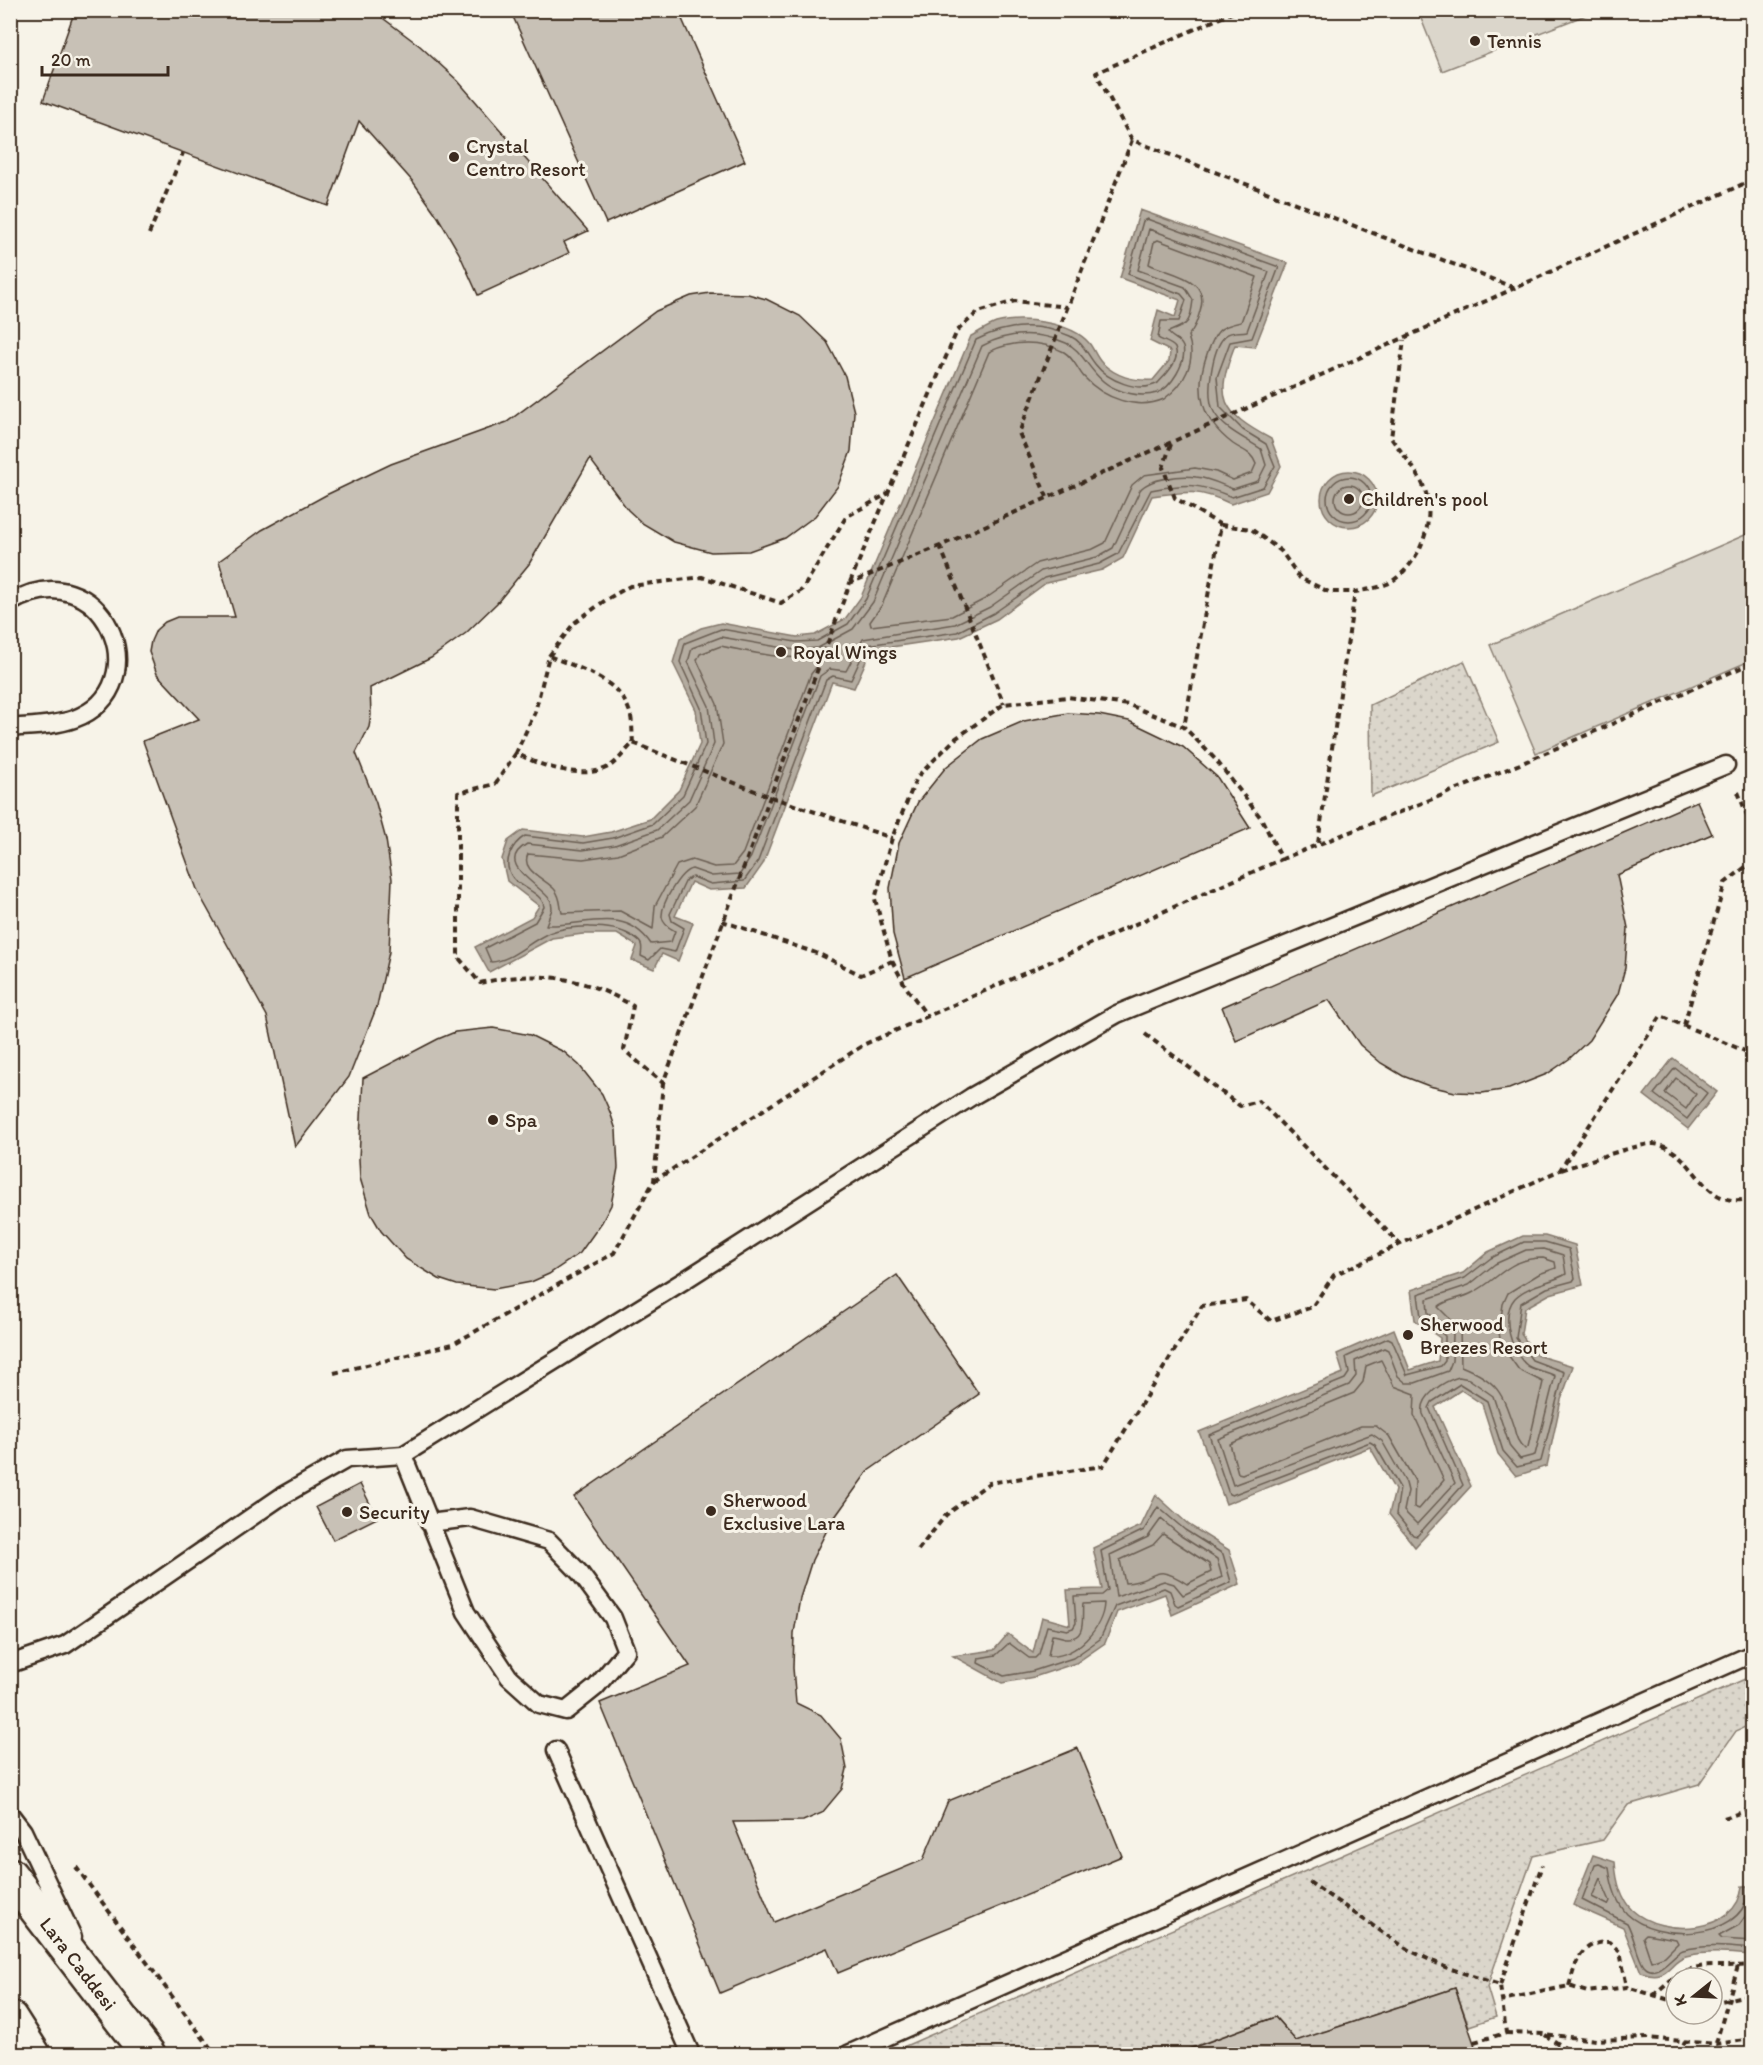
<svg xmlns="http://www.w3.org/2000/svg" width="1763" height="2065" viewBox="0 0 1763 2065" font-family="Itim,sans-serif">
<defs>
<pattern id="green-dots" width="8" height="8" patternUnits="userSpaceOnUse" patternTransform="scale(1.5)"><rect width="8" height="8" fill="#dbd6cb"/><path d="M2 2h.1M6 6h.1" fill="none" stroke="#bdb8ae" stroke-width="1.8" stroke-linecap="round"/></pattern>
</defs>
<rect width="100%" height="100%" fill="#f7f3e8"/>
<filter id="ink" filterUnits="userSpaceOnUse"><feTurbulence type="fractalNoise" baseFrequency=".0167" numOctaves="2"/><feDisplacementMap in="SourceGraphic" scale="12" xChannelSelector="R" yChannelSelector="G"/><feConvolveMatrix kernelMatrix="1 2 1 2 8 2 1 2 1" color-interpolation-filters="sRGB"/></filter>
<g filter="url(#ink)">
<!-- green -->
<g fill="url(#green-dots)" stroke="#8b8074" stroke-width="1.5">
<polygon points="1464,661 1499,742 1371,796 1370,705"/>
<polygon points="1752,1676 1752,1724 1736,1731 1699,1784 1628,1805 1603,1840 1533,1856 1487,1987 1496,2017 1469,2026 1455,1988 1296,2041 1275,2017 1174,2054 887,2054"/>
</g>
<!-- pitch -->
<g fill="#dbd6cb" stroke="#8b8074" stroke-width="1.5">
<polygon points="1418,11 1596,11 1442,71"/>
<polygon points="1752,532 1752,660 1536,753 1490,645"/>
</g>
<!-- water -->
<g fill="#b4aca0" stroke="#84786c" stroke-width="1.5">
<path d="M1140,210L1288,263L1255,347L1235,345C1214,399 1221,412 1271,439L1281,466L1267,492L1231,504C1200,489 1186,491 1152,496L1123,558L1102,570L1046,583L997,619L959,637L871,650L854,688L832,682L763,864L746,888L709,890L691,882L675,916L693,923L678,961L662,954L654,969L632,960L637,946L617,934H583L552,938L489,972L475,947L532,917L539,906L507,881L502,859L508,841L523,830L583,837L611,832L650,819L679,790L700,744L696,710L673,663L680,639L701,628L721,623L797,637L815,635L845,619L861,597L971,336C979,332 988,326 996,323C1022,316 1071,322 1089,343C1094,349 1096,357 1102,363C1117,377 1133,381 1153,380L1169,361L1170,351L1150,341L1158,310L1175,317L1180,300L1120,278Z"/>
<circle cx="1349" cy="499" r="28"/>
<polygon points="1673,1058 1717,1092 1688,1129 1644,1095"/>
<polygon points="1523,1236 1545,1236 1575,1245 1583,1285 1550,1294 1525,1308 1521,1334 1536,1355 1573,1366 1561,1400 1547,1466 1516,1476 1498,1454 1482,1404 1461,1390 1435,1407 1471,1486 1415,1547 1389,1514 1395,1490 1370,1447 1226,1504 1199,1432 1343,1373 1337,1354 1394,1329 1410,1370 1438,1361 1440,1338 1415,1320 1411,1290 1463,1273 1488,1252"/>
<polygon points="1156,1495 1189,1525 1229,1550 1240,1584 1172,1615 1165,1594 1117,1612 1105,1643 1076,1663 1034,1677 1002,1683 953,1656 994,1650 1008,1634 1033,1653 1042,1617 1070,1625 1067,1590 1102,1589 1093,1548 1141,1526"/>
<path d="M1593,1855L1615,1862C1616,1878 1620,1898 1632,1910C1662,1938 1738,1934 1742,1886H1752V1955C1731,1953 1708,1951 1686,1956C1668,1961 1670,1982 1641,1972L1623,1927L1573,1905Z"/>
</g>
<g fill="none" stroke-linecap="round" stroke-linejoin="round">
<!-- shore -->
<g stroke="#6b5e52" stroke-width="1.5">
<path d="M1147,219L1279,267L1252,338L1230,342L1217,377L1220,407L1243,430L1266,444L1275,466L1263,487L1232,497C1198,483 1187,483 1151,490L1118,554L1099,564L1044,578L994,613L957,632L867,645L851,680L833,676L826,680L758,861L744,881L711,884L693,877L686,880L670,914L672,921L684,928L675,952L660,949L649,960L641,956C643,944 642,942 630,935C612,924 569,925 549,933C530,941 510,962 491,962L485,948L535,922L544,907C543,893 521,888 513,878C501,863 512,844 525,836L583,843L613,838L653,824L683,795L706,744L701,708L680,662L685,643L721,629L796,642L817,641L848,624L866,599L976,340C1007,324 1038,322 1070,336C1083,342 1087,354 1095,364C1107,380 1139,394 1158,383C1165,375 1181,361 1175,348C1172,343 1162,341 1158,338L1161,321H1179L1186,300L1181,294L1128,274L1143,221Z"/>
<path d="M1149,229L1269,272L1247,331C1240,333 1232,330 1225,336C1212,349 1205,395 1214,412C1224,430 1245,438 1261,449L1266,465L1258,481L1233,489C1220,484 1209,478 1196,477C1182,475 1149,478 1140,490L1113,548L1097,557L1041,571L990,607L955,624L863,639L846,671L830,669L820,676L751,857L740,874L712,876L692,869C680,871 661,904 662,917C663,924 669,928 675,931L671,942L651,944C624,904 583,927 546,925L552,909L551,901C542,885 492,864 527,844L583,850L615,845L657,830L689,800L714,744L709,706L688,662L692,648L721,637L795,650L818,648L853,629L873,602L982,346C1010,331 1037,331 1066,343C1084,350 1091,379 1116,389C1128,394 1144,397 1157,393C1171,388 1187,362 1183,347C1180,339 1171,338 1168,332C1188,324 1190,325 1193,300L1185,287L1138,270Z"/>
<path d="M1158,240L1257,277L1241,322C1217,327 1216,331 1207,354C1194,391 1201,420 1233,444C1243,451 1252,452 1256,464L1252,473L1233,480L1216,472L1195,468L1144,475L1132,485L1105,543L1093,549L1037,563L985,599L952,616L871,626L870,622L882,605L989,352C1012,340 1041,340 1064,352C1074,358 1077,369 1084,377C1103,398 1137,411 1164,399C1185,384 1197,361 1188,336C1195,328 1197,321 1200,311C1211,277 1171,275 1149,264L1154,242Z"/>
<circle cx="1349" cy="499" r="22"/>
<circle cx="1349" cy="499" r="14"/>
<path d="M721,646C754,653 786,660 819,657L822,660L811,674L743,853L733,866L714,867L692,860L677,865L655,906L653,929L620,911L562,913C560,906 561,897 555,890C546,879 520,871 528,854L583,859L618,854L662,837L695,806L723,744L717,704L697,660L700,654Z"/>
<polygon points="1675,1068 1707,1093 1687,1119 1654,1094"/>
<polygon points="1676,1078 1696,1094 1686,1109 1665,1093"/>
<polygon points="1524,1242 1545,1242 1569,1249 1575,1278 1573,1281 1547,1288 1521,1303 1516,1338 1532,1360 1564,1372 1541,1461 1517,1467 1503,1451 1487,1401 1460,1384 1432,1402 1429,1408 1463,1485 1417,1536 1413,1535 1396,1514 1400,1488 1375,1445 1370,1442 1232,1495 1229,1494 1209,1435 1345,1379 1349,1373 1346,1357 1388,1338 1392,1340 1407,1375 1441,1366 1445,1361 1445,1336 1421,1317 1418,1294 1465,1278 1491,1258"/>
<path d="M1544,1249L1563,1255L1566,1274C1551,1283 1529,1284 1515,1298C1500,1315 1511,1354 1528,1366C1536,1371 1547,1371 1555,1376L1535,1455L1520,1459L1510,1447L1493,1396L1469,1379L1459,1377C1444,1381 1419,1396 1423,1414L1455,1483L1417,1524L1404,1511L1408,1491L1406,1483L1382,1441L1372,1434L1233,1485L1218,1439L1349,1385L1356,1376L1355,1361L1384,1348L1388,1350L1398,1376L1406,1383H1415L1448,1371L1452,1361L1453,1334L1449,1328L1428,1313L1427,1299L1469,1285L1495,1264L1526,1250Z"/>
<path d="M1543,1258L1555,1262L1556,1268L1539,1274L1508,1293L1503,1304L1499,1332L1501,1345L1519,1370L1543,1382L1528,1447L1525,1449C1518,1443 1516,1437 1514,1428C1502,1392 1498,1381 1461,1366L1460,1329L1438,1307C1446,1299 1462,1299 1472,1293C1499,1280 1507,1258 1543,1258Z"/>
<polygon points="1381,1360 1394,1386 1415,1394 1414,1415 1444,1480 1419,1509 1414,1507 1415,1481 1389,1436 1376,1426 1361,1426 1242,1474 1238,1473 1230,1444 1354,1393 1363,1382 1366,1366"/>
<polygon points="1158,1507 1185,1530 1223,1554 1231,1582 1178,1606 1175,1604 1170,1591 1164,1588 1115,1606 1100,1639 1073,1658 1033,1671 1004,1676 978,1663 979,1658 996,1655 1009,1643 1029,1658 1035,1658 1039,1654 1047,1626 1067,1630 1073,1628 1076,1623 1074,1596 1102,1595 1108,1590 1101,1551 1144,1530"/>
<polygon points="1161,1519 1181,1536 1217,1559 1222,1577 1183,1595 1174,1584 1164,1581 1116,1597 1110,1555 1148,1537"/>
<path d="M1163,1534L1209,1564L1211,1572L1187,1584C1152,1560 1157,1582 1125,1583L1120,1560L1153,1545Z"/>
<path d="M1104,1603C1103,1629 1075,1658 1048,1656L1052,1635C1057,1635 1061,1637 1066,1638C1088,1640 1081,1616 1083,1604Z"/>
<polygon points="1600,1878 1610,1901 1608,1905 1592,1897"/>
<path d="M1752,1892L1748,1894C1740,1941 1656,1942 1627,1914C1616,1902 1611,1883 1609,1868L1599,1864L1595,1865L1582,1900L1627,1923C1634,1935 1637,1957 1644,1966C1657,1981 1673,1953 1683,1950C1705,1944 1730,1947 1752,1949"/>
<polyline points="1752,1907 1739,1925 1719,1936 1722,1939 1752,1941"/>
<polygon points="1646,1934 1676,1939 1678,1943 1665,1956 1651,1961 1643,1937"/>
</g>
</g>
<!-- building -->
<g fill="#c8c1b6" stroke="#3b2a1e" stroke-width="1.5">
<polygon points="75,10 372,10 420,46 458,81 588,231 564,242 569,253 478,295 459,253 438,217 414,183 359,121 328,206 43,101"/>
<polygon points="510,10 678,10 745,161 606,223"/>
<polygon points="710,293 748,294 766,299 800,316 827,342 845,376 854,412 851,451 838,486 815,516 785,538 749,551 711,552 674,542 642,523 628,510 590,459 529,564 497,603 466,633 431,658 370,688 371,715 369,727 356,753 376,803 386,840 392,879 389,952 377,1006 349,1077 295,1147 267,1016 198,892 143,741 199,719 157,674 149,652 151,641 156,630 165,622 177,617 235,617 219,561 262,530 326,495 391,464 507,422 656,311 691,296"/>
<polygon points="1068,713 1099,715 1129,721 1183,747 1217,777 1250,828 905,978 893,934 890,888 899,843 918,802 946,767 982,739 1024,721"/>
<polygon points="1697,801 1712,834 1617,875 1628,928 1625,968 1618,994 1589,1040 1569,1059 1547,1074 1509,1089 1482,1093 1455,1092 1429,1086 1403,1076 1381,1063 1360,1045 1329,1000 1236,1041 1222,1007"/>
<polygon points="493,1028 530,1035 564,1052 579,1065 602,1094 610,1112 616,1130 618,1168 611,1205 602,1222 580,1253 549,1274 531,1282 494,1289 457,1285 439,1279 406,1259 381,1231 371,1214 360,1178 359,1159 363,1078 438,1039 455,1032"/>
<polygon points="897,1275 979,1394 868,1471 830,1524 812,1560 800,1598 794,1633 793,1668 796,1703 821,1715 841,1739 847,1769 842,1789 822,1813 803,1821 733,1822 774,1922 923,1860 948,1801 1078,1748 1122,1856 838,1973 827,1948 720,1993 600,1703 690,1666 574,1497"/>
<polygon points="360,1484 377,1518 333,1540 316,1507"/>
<polygon points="1455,1988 1478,2055 1185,2055 1184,2051 1275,2017 1296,2041"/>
</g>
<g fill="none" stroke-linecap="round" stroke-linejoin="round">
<defs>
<g id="lane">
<path d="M10,603C102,548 162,686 74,719C54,726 31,726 10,728"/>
<polyline points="403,1455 466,1612 509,1677 539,1704 566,1711 596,1687 626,1651 613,1618 580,1573 549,1541 470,1518 429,1523"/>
<polyline points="10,1664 65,1645 282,1496 347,1459 403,1455 685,1280 971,1097 1117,1014 1726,765"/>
<polyline points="556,1750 691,2054"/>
<polyline points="10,1814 23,1831 73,1937"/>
<polyline points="848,2054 1752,1654"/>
</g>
<g id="primary">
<path id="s1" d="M10,1875L148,2054"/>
<polyline points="10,2018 33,2054"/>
</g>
</defs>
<!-- lane casing -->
<use href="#lane" stroke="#3b2a1e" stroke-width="21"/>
<!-- primary casing -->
<use href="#primary" stroke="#3b2a1e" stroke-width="38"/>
<!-- path -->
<g stroke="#3b2a1e" stroke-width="4" stroke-dasharray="6 4.5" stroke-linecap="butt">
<polyline points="1132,140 1096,73 1238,10"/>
<polyline points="149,234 183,153"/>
<polyline points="1171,444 1163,468 1175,498 1221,525 1184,727"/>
<polyline points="1047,497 1019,433 1132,140 1515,288 1752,180"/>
<polyline points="1221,525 1251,529 1281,551 1300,578 1329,592 1355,592"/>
<polyline points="940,546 1004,704"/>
<polyline points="850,582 957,331 978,312 1015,301 1067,307"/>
<polyline points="549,656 574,623 607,599 630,586 702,577 781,603 802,590 846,517 889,493"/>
<path d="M633,743C632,733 633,719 629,710C617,678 578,668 549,656L535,712L516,753C539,766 585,781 610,766C618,761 626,750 633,743L768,796L892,838"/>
<path d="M516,753L495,784L458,793V957L480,983C537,970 583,976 633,1006L624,1050L663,1083L850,583L940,546L1515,288"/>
<polyline points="1738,792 1752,828"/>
<path d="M1318,843L1355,592C1365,590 1378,588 1387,584C1416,569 1434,529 1427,497C1422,475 1404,456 1391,438L1404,340"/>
<polyline points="722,921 819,954 861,975 892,961 875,899 892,838 917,777 955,739 1004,704 1067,697 1129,705 1184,727 1216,760 1261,818 1282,859 1520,764 1752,663"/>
<polyline points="892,961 906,987 928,1017"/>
<polyline points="1684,1025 1725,883 1752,862"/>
<polyline points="1145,1034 1240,1106 1259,1101 1399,1243"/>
<path d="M1561,1170C1576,1165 1643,1142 1654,1144C1698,1150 1699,1213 1752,1198"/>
<polyline points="654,1181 865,1044 1282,859"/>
<polyline points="334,1373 453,1344 614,1253 654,1181 663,1083"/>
<polyline points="918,1550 946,1515 989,1483 1103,1466 1202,1306 1246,1300 1271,1321 1312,1307 1334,1275 1560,1170 1661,1016 1752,1054"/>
<polyline points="1724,1818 1752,1809"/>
<polyline points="76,1867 215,2054"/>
<polyline points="1309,1882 1407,1949 1445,1967 1500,1985 1502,2000"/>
<polyline points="1500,1985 1542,1865"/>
<path d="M1569,1986C1576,1962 1580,1942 1609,1942L1620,1952L1627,1987"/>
<path d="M1653,1996C1693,1956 1702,1969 1752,1965"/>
<polyline points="1712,2003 1752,1994"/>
<polyline points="1506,2033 1543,2034 1596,2040 1647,2038 1716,2044 1752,2039"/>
<polyline points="1545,2035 1574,2054"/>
<polyline points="1474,2042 1506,2033 1502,2000 1569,1986 1587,1992 1627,1987 1676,2002"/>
<polyline points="1716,2043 1738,1966"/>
<polyline points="1679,2054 1685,2041"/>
</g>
<!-- lane -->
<use href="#lane" stroke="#f7f3e8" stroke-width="16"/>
<!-- primary -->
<use href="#primary" stroke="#f7f3e8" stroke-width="33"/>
</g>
</g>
<!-- markers -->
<g fill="#3b2a1e" stroke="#f7f3e8" stroke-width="2">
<circle cx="1475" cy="41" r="6"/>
<circle cx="454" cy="157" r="6"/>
<circle cx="1349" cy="499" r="6"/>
<circle cx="781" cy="652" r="6"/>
<circle cx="493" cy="1120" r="6"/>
<circle cx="1408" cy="1335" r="6"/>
<circle cx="711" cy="1511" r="6"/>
<circle cx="347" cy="1512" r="6"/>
</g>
<g text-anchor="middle" stroke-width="6" stroke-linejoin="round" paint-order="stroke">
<!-- poi labels -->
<g font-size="20" fill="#3b2a1e" stroke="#f7f3e8" text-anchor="start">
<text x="1487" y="48">Tennis</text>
<text x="466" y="153">Crystal<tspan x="466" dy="23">Centro Resort</tspan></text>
<text x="1361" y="506">Children's pool</text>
<text x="793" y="659">Royal Wings</text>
<text x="505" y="1127">Spa</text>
<text x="1420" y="1331">Sherwood<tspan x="1420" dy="23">Breezes Resort</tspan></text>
<text x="723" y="1507">Sherwood<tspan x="723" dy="23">Exclusive Lara</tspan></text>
<text x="359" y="1519">Security</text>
</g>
<!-- street labels -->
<g font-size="20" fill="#3b2a1e" stroke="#f7f3e8">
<text dy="7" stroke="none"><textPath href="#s1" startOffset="112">Lara Caddesi</textPath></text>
</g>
</g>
<!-- margin -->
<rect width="1763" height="2065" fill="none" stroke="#f7f3e8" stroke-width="36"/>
<rect x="18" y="18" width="1727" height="2029" fill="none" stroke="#3b2a1e" stroke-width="2" filter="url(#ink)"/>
<!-- north arrow -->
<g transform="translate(1694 1996) rotate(252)"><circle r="28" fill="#f7f3e8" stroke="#aca397" stroke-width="1.5"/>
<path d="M0-4.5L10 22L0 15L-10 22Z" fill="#3b2a1e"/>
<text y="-9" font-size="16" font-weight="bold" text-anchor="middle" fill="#3b2a1e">K</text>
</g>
<!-- scale -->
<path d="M42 66v9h126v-9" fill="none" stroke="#3b2a1e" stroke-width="3"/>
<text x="51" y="66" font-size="18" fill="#3b2a1e" stroke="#f7f3e8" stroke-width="4.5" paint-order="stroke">20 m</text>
</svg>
